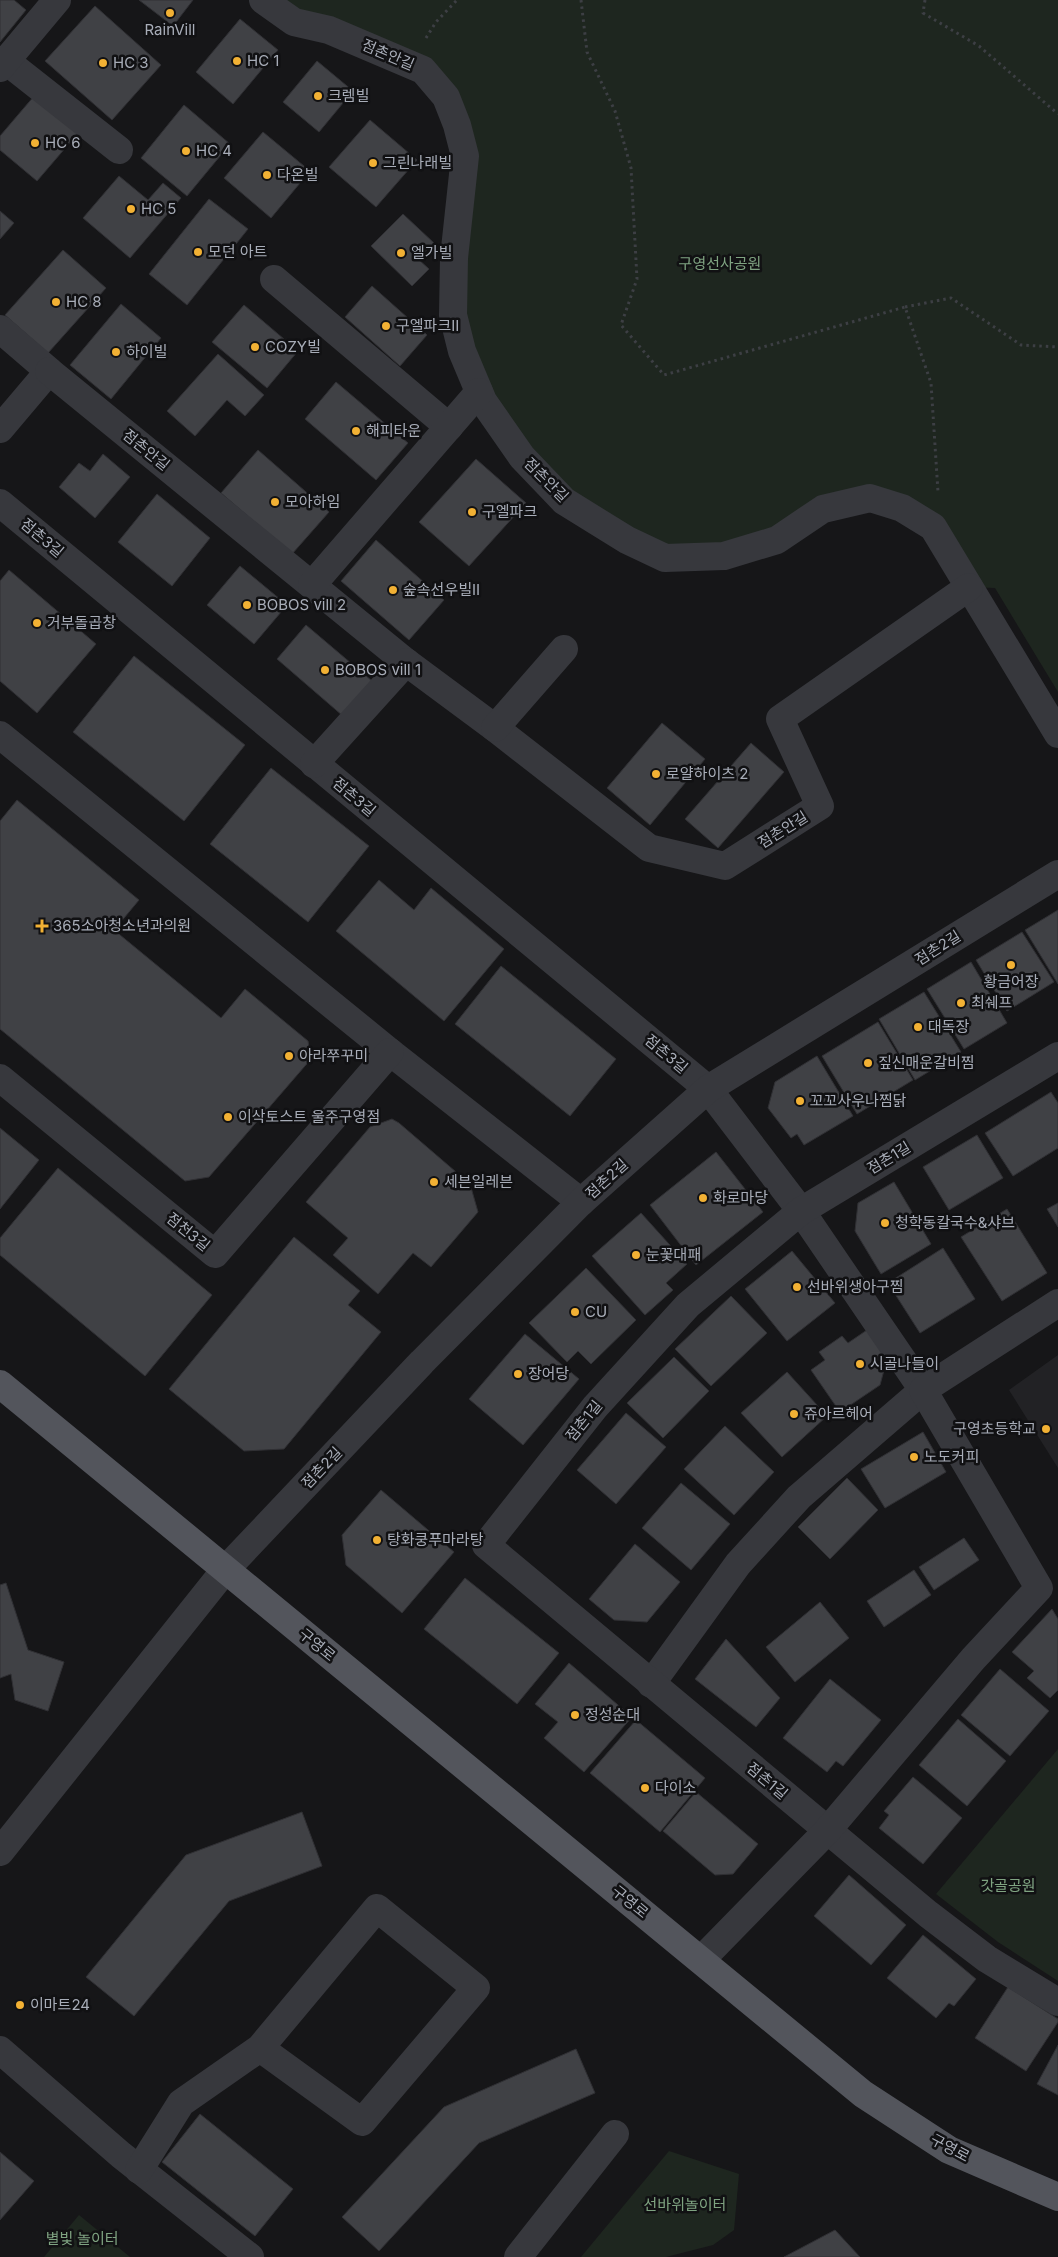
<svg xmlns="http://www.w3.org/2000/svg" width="1058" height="2257" viewBox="0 0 1058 2257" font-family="Inter,'Noto Sans KR',sans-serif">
<rect width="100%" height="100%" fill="#161618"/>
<!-- built -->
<polygon fill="#222225" points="1058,1355 1058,1468 1009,1390"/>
<!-- green -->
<g fill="#1e261f">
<polygon points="263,0 1058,0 1058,692 995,588 969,587 933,527 869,498 777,540 665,558 564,501 462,351 459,204 446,97"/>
<polygon points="1058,1749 1058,1981 998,1942 936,1894"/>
<polygon points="669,2151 739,2174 734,2230 713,2245 666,2257 581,2257"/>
<polygon points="79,2215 130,2257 44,2257"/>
</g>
<!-- building -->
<g fill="#404145" stroke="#303034">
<polygon points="0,0 14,0 26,10 0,42"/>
<polygon points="139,0 193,0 173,26"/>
<polygon points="95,6 161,65 112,120 45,61"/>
<polygon points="240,19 278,50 233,104 196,72"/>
<polygon points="317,61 353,91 319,132 283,102"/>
<polygon points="35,95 79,132 37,181 0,150 0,136"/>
<polygon points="184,105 230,144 187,196 141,158"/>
<polygon points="370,120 417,160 376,207 329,167"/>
<polygon points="263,132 310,171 271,218 224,178"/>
<polygon points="119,176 148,200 163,183 181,198 130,258 83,218"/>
<polygon points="209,199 248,229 187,305 149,274"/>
<polygon points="0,211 14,223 0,239"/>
<polygon points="403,214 434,243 418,259 429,269 412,286 371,246"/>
<polygon points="63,250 106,288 48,353 5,315"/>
<polygon points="372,286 427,335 400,366 345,317"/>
<polygon points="121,304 161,338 111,399 70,365"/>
<polygon points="244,305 298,351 267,388 212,342"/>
<polygon points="218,354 264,395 245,416 227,400 195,436 167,411"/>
<polygon points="336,382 408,443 376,480 305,419"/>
<polygon points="258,450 329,512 292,554 221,493"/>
<polygon points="103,454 130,477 95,518 59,487 79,463 90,471"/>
<polygon points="476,459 526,503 469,566 419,522"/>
<polygon points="157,494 210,538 172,586 118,542"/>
<polygon points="376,540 444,600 409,640 341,581"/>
<polygon points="240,566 287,605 254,644 207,605"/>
<polygon points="9,570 96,644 37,713 0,681 0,581"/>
<polygon points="306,625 372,681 343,716 277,659"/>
<polygon points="134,656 245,745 184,821 73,732"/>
<polygon points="662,723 705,759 650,825 607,788"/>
<polygon points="751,743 784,772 718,848 685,819"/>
<polygon points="271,768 369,846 308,922 210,844"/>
<polygon points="17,800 139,900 114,930 221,1018 245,989 308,1041 311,1059 209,1177 185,1181 0,1029 0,821"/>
<polygon points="379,880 414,910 431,888 504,949 444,1021 336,931"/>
<polygon points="1058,910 1058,984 1025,930"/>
<polygon points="1022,932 1054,982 1007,1011 976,960"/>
<polygon points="971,962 1007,1023 964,1049 927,989"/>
<polygon points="501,966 616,1059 570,1116 455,1024"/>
<polygon points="924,992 961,1052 915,1080 879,1019"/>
<polygon points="878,1022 913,1080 857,1114 822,1056"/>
<polygon points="817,1056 853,1116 804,1145 797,1134 791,1138 768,1108 775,1082"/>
<polygon points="1051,1092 1058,1103 1058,1148 1013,1176 985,1133"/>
<polygon points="392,1119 399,1123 470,1184 478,1212 431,1267 413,1253 378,1294 333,1255 348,1238 306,1202 370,1127"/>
<polygon points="0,1128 39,1160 0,1209"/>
<polygon points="977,1135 1003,1178 949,1210 923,1167"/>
<polygon points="716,1152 763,1212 696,1265 650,1205"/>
<polygon points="58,1168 212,1295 145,1376 0,1255 0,1238"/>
<polygon points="894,1182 931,1244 881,1274 855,1231 858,1203"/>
<polygon points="1058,1203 1058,1227 1047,1209"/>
<polygon points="1007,1209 1047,1273 1002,1301 961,1237"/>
<polygon points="641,1213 687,1264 666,1283 673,1290 645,1315 592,1256"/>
<polygon points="294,1237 360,1291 348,1305 381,1332 284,1449 244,1451 169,1389"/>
<polygon points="943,1248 975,1299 920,1333 888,1283"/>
<polygon points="792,1251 835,1303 787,1341 745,1289"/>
<polygon points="586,1268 636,1320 591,1364 578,1351 567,1362 529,1323"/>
<polygon points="731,1296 767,1333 711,1386 675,1349"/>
<polygon points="867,1330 887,1359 880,1385 840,1412 811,1370 825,1360 819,1352 842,1336 848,1343"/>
<polygon points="525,1334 579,1379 523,1445 469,1399"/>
<polygon points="674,1357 709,1391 663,1438 627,1403"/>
<polygon points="787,1372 827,1416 782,1457 741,1413"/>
<polygon points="626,1413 666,1447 616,1504 577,1470"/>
<polygon points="725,1426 774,1472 734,1515 684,1469"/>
<polygon points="923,1432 946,1472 885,1508 861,1469"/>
<polygon points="847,1478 878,1510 830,1559 798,1527"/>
<polygon points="681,1483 730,1524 691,1570 642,1528"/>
<polygon points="381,1490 454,1552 402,1613 346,1565 342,1535"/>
<polygon points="964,1538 979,1560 934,1590 919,1567"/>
<polygon points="635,1544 680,1582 647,1622 614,1620 589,1599"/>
<polygon points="914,1570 931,1595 884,1627 867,1601"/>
<polygon points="465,1578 559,1653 517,1704 424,1629"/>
<polygon points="6,1583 28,1650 64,1662 48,1711 15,1700 11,1674 0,1678 0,1585"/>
<polygon points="820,1602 849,1638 795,1682 766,1647"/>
<polygon points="1052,1609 1058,1619 1058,1690 1050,1698 1027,1678 1034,1671 1012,1652"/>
<polygon points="726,1639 780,1698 756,1727 695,1679"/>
<polygon points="569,1663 632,1717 584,1772 544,1738 558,1722 535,1704"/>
<polygon points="1000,1669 1049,1711 1010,1756 961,1715"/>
<polygon points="830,1679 881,1720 843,1766 836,1761 827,1772 783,1738"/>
<polygon points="958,1719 1006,1761 967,1806 919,1765"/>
<polygon points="636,1720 705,1778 660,1832 590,1773"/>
<polygon points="913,1777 962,1818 923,1864 879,1828 889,1815 884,1811"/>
<polygon points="696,1792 758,1844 733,1874 715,1875 663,1831"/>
<polygon points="302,1812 322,1866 229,1901 134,2016 86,1977 186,1855"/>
<polygon points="849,1875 906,1925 871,1965 814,1916"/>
<polygon points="923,1935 976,1979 954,2006 949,2003 936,2018 887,1978"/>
<polygon points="1008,1987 1058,2019 1058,2022 1026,2071 975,2038"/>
<polygon points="1058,2045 1058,2095 1037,2084"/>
<polygon points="576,2049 595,2093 479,2143 379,2251 342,2217 444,2107"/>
<polygon points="200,2114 293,2189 255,2236 162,2162"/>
<polygon points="0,2152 34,2181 0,2220"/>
<polygon points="835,2230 860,2257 784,2257"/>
</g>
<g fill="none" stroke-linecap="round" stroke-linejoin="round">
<!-- path -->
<g stroke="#3d3f44" stroke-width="3" stroke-dasharray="2.5 4" stroke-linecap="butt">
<polyline points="581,0 587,52 615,111 631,168 637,279 621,325 664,375 905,307 931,383 938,492"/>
<polyline points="925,0 923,13 979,46 1058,114"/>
<polyline points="426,38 436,22 457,0"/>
<polyline points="905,307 951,298 1021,345 1058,347"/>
</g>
<!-- minor -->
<g stroke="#37383d" stroke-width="28">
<polyline points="263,0 294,22 329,30 423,70 446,97 457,125 465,156 454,258 453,315 462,351 483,401 522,457 564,501 627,540 665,558 724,556 777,540 823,509 870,498 902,508 933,527 1058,734"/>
<polyline points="6,61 119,150"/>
<polyline points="0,68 57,0"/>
<polyline points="274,279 449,427"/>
<polyline points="0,329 49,371 0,429"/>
<polyline points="49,371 406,662 495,728 649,848 725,866 820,806 780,719 969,587"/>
<polyline points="0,503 708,1089 801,1211 923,1390 799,1497 738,1564 651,1684"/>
<polyline points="312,585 479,392"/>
<polyline points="495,728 564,649"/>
<polyline points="0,735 390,1052 581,1202"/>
<polyline points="314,764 406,662"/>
<polyline points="1058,1056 801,1211 688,1305 595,1407 486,1545 928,1914 987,1959 1058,2002"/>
<polyline points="0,1078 215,1254 390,1052"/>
<polyline points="0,1852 225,1570 422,1362 581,1202 708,1089 1058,874"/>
<polyline points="701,1960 827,1831 973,1659 1039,1588 923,1390 1058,1303"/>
<polyline points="0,2050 121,2155 250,2257"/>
<polyline points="139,2170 181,2103 260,2048 377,1908 476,1988 362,2122 260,2048"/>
<polyline points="518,2257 615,2134"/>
</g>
<!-- major -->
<polyline stroke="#53555c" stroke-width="28" points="0,1384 863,2094 949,2150 1058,2197"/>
</g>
<!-- markers -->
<g fill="#f2b134" stroke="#111113" stroke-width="2">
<circle cx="170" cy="13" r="5"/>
<circle cx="237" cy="61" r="5"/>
<circle cx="103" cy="63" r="5"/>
<circle cx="318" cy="96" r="5"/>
<circle cx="35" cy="143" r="5"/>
<circle cx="186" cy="151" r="5"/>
<circle cx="373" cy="163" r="5"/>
<circle cx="267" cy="175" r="5"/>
<circle cx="131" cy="209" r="5"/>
<circle cx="198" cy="252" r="5"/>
<circle cx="401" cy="253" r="5"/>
<circle cx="56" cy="302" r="5"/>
<circle cx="386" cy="326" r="5"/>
<circle cx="255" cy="347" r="5"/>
<circle cx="116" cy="352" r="5"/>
<circle cx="356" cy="431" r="5"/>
<circle cx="275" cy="502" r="5"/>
<circle cx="472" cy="512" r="5"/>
<circle cx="393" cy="590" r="5"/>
<circle cx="247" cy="605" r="5"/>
<circle cx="37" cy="623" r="5"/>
<circle cx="325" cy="670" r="5"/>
<circle cx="656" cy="774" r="5"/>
<path d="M39.5 918.5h5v5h5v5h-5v5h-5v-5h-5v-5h5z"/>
<circle cx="1011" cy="965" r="5"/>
<circle cx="961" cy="1003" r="5"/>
<circle cx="918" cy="1027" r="5"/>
<circle cx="289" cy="1056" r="5"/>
<circle cx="868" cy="1063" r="5"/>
<circle cx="800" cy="1101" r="5"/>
<circle cx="228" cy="1117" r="5"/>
<circle cx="434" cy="1182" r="5"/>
<circle cx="703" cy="1198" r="5"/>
<circle cx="885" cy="1223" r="5"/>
<circle cx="636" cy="1255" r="5"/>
<circle cx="797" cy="1287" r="5"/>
<circle cx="575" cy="1312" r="5"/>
<circle cx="860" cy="1364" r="5"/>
<circle cx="518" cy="1374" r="5"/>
<circle cx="794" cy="1414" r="5"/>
<circle cx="1046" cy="1429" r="5"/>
<circle cx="914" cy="1457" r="5"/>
<circle cx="377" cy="1540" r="5"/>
<circle cx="575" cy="1715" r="5"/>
<circle cx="645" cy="1788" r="5"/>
<circle cx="20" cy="2005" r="5"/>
</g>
<g text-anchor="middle" stroke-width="5" stroke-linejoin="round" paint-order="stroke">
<!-- poi labels -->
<g font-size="15" fill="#a8adb8" stroke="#111113" text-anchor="start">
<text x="170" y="35" text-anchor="middle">RainVill</text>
<text x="247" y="66">HC 1</text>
<text x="113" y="68">HC 3</text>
<text x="328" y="101">크렘빌</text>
<text x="45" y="148">HC 6</text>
<text x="196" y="156">HC 4</text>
<text x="383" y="168">그린나래빌</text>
<text x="277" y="180">다온빌</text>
<text x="141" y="214">HC 5</text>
<text x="208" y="257">모던 아트</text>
<text x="411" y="258">엘가빌</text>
<text x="66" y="307">HC 8</text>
<text x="396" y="331">구엘파크Ⅱ</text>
<text x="265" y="352">COZY빌</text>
<text x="126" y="357">하이빌</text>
<text x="366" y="436">해피타운</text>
<text x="285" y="507">모아하임</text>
<text x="482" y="517">구엘파크</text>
<text x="403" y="595">숲속선우빌Ⅱ</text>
<text x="257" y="610">BOBOS vill 2</text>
<text x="47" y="628">거부돌곱창</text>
<text x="335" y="675">BOBOS vill 1</text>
<text x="666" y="779">로얄하이츠 2</text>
<text x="53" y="931">365소아청소년과의원</text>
<text x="1011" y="987" text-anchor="middle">황금어장</text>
<text x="971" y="1008">최쉐프</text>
<text x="928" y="1032">대독장</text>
<text x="299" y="1061">아라쭈꾸미</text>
<text x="878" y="1068">짚신매운갈비찜</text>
<text x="810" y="1106">꼬꼬사우나찜닭</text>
<text x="238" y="1122">이삭토스트 울주구영점</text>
<text x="444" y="1187">세븐일레븐</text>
<text x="713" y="1203">화로마당</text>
<text x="895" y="1228">청학동칼국수&amp;샤브</text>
<text x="646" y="1260">눈꽃대패</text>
<text x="807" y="1292">선바위생아구찜</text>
<text x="585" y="1317">CU</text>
<text x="870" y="1369">시골나들이</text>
<text x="528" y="1379">장어당</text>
<text x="804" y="1419">쥬아르헤어</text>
<text x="1036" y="1434" text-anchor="end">구영초등학교</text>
<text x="924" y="1462">노도커피</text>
<text x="387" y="1545">탕화쿵푸마라탕</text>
<text x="585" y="1720">정성순대</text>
<text x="655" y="1793">다이소</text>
<text x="30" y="2010">이마트24</text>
</g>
<!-- street labels -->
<g font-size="15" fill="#a8adb8" stroke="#111113">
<text transform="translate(388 55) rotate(23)" y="5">점촌안길</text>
<text transform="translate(146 450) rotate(39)" y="5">점촌안길</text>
<text transform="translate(546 480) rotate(45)" y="5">점촌안길</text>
<text transform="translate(42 538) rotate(40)" y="5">점촌3길</text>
<text transform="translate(354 797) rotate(40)" y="5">점촌3길</text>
<text transform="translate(783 830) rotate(-32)" y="5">점촌안길</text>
<text transform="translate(938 948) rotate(-32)" y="5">점촌2길</text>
<text transform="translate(666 1054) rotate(40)" y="5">점촌3길</text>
<text transform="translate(889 1158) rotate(-31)" y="5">점촌1길</text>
<text transform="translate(607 1179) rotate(-42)" y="5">점촌2길</text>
<text transform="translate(188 1232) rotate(39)" y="5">점천3길</text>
<text transform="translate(584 1421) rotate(-51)" y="5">점촌1길</text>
<text transform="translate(322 1468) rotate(-46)" y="5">점촌2길</text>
<text transform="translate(317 1645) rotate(39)" y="5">구영로</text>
<text transform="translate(767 1781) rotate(40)" y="5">점촌1길</text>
<text transform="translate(630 1902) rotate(39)" y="5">구영로</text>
<text transform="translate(950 2148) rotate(28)" y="5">구영로</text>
</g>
<!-- park labels -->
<g font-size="15" fill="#7fa381" stroke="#111113">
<text x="720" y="269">구영선사공원</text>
<text x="1008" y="1891">갓골공원</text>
<text x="685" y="2210">선바위놀이터</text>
<text x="82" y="2244">별빛 놀이터</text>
</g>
</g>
</svg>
